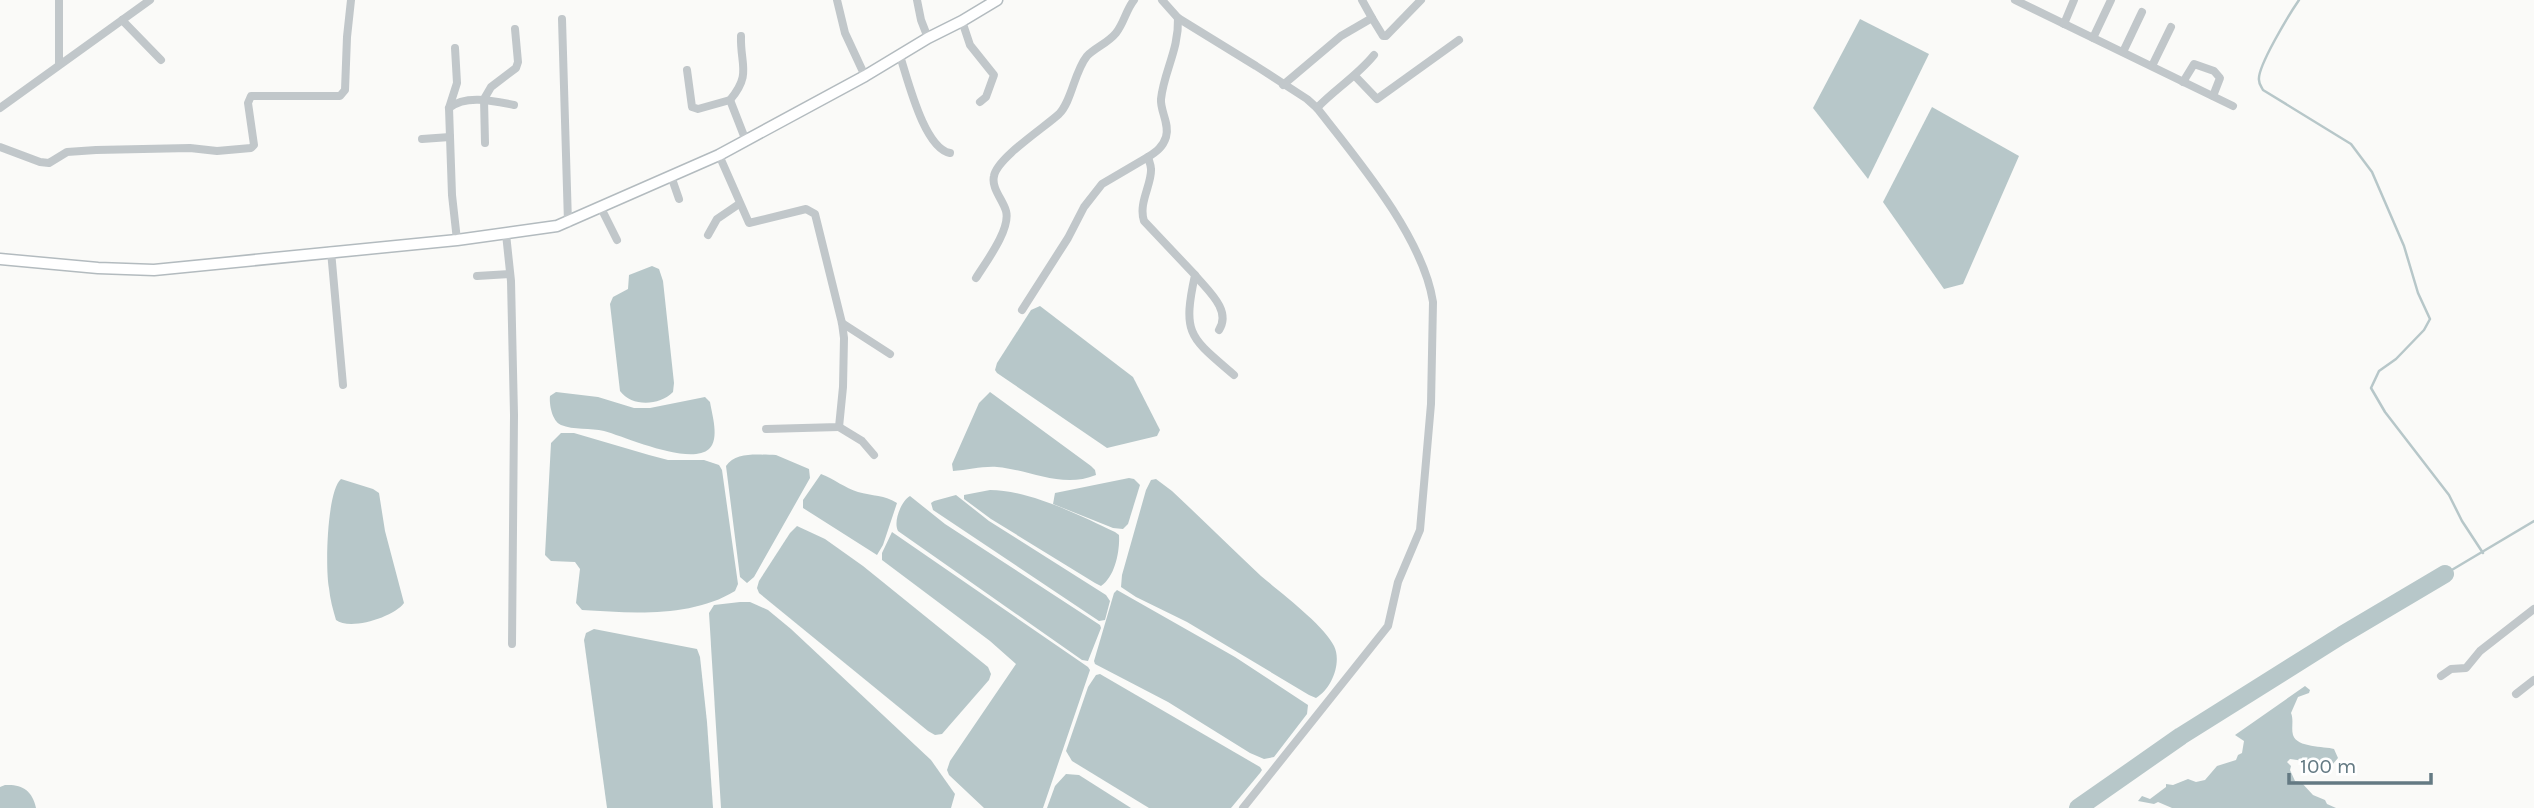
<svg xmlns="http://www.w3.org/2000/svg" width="2534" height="808" viewBox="0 0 2534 808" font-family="Karla,sans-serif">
<rect width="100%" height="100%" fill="#fafaf8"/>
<!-- water -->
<g fill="#b7c7c9">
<polygon points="1860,19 1929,54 1868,179 1813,108"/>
<polygon points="1932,107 2019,156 1963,284 1944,289 1883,202"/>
<path d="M652,266L659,269L663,281L674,383L673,392C659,406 632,407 620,391L610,304L613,297L628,289L629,275Z"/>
<polygon points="1040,306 1133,377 1160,430 1157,436 1107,448 997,373 995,370 997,363 1031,310"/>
<path d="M556,392L598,397L634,408H650L705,397L710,402C712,415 720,439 709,449C690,466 626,437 604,431C591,428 573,430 561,425C552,421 549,404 550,396Z"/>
<path d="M990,392L1091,466L1095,470L1096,475C1062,489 1031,470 997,467C983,466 968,470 953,471L952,464L979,403Z"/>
<path d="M561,433H574L649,455L668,460H704L719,465L722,470L738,584L735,591C691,618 631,613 582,610L576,603L580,569L575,562L551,561L545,555L551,443Z"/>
<path d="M776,455L809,469L810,478L754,577L747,583L740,577L726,466C736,451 760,455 776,455Z"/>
<path d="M821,474C834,479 845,488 858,492C872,496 885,495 897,503L883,545L877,555L803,508V500Z"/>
<polygon points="1129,478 1134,479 1140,485 1128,524 1123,529 1113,528 1053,504 1055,493"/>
<path d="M341,479L373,489L379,493L385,531L404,603C394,617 350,631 336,620C333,610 330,599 329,588C325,567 327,491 341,479Z"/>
<path d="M1156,479L1172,491C1202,519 1231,548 1261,576C1280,592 1325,626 1334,646C1342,662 1332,689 1316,698L1309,695L1187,622L1136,597L1121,587L1122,575L1146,490L1151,480Z"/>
<path d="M990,490C1029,490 1079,515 1115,532L1119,535C1120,551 1115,577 1101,586L1095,583L991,519L964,499V495Z"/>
<polygon points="956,495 989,521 1106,595 1110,601 1105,620 1099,621 933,510 931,503 934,501"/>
<path d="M910,496L945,524L1100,625L1101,628L1088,661L1082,660L898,531C893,522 901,501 910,496Z"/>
<polygon points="797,526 825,539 863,566 988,667 991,674 989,680 942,734 935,735 928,731 759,593 757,588 759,581 790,533"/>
<polygon points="892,532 1088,667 1090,670 1043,808 984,808 949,775 947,770 950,761 1016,664 990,641 882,560 882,553"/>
<polygon points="1117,590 1235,657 1308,705 1307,714 1274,757 1264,759 1250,753 1168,702 1095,664 1094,661 1114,593"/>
<polygon points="740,602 750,602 768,610 791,629 931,760 955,794 951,808 721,808 709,613 714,605"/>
<polygon points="594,629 697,649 700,657 707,722 713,808 607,808 584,640 586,633"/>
<polygon points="1100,674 1260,767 1262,770 1260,773 1231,808 1149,808 1072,761 1066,751 1088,687 1096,675"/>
<path d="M2305,686L2310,690L2309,693L2298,697L2291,713C2294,720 2291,728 2293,735C2297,748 2324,746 2334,749L2338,758L2332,765L2290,759L2287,762L2291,766L2290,770L2295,781L2301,782L2313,795L2325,800L2327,804L2336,808H2172L2158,802L2154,804L2138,801L2142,796L2150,799L2166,787V784L2173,785L2188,779L2196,782L2205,780L2217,766L2236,760L2238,755L2242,753L2244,741L2235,735Z"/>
<polygon points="1066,774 1079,775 1131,808 1047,808 1055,786"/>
<path d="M5,785C22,784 32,790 36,808H0V787Z"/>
</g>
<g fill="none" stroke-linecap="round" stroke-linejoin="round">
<!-- stream -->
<g stroke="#b7c7c9" stroke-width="2.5">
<path d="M2299,0C2290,13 2257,67 2259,80C2259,84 2261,86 2263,90L2351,144L2372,172L2404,246L2418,293L2430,319L2424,330L2396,359L2379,371L2371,388L2385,412L2449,495L2462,521L2483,553"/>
<polyline points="2445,574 2534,521"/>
</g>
<!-- river -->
<polyline stroke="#b7c7c9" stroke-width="18" points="2078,808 2181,736 2342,635 2445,574"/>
<defs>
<polyline id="secondary" points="0,259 98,268 154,270 457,240 557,226 719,155 865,76 928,38 962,21 997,0"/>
</defs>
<!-- secondary casing -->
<use href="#secondary" stroke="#b3bbbf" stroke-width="13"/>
<!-- street -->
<g stroke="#c1c7ca" stroke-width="8">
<polyline points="837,0 845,33 865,76"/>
<polyline points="917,0 921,20 928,38"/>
<path d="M1162,0L1178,18L1256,66L1307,99L1317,108C1357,159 1423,237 1433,302L1431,404L1420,530L1398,582L1388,626L1243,808"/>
<polyline points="2015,0 2233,106"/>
<polyline points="1372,18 1383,36 1386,36 1421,0"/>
<polyline points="562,19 568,223"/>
<polyline points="122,20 161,60"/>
<polyline points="962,21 970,45 994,75 986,97 980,102"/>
<polyline points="2064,24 2074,0"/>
<polyline points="2093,38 2111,0"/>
<polyline points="455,48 457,83 449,108 452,195 457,240"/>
<polyline points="2123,52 2142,12"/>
<path d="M900,56C908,80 924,148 950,153"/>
<polyline points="59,64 59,0"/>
<polyline points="2152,66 2171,27"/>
<polyline points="687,70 692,107 698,109 730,100 746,141"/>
<polyline points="1355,76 1377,99 1459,40"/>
<polyline points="2183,82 2194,64 2214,71 2220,78 2213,96"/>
<polyline points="1283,85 1341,36 1372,18 1362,0"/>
<path d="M730,100C752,74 740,65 741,36"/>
<polyline points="0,108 150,0"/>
<path d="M449,108C466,94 494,101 514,105"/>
<path d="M1317,108C1335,89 1357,76 1374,55"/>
<polyline points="422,139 450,137"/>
<polyline points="485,143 484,99 491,87 516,68 518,62 515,29"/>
<polyline points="0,147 40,162 49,163 67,152 96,150 190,148 217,151 251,148 254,145 248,103 251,96 340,96 345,90 347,37 351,0"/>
<polyline points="719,155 749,223 806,209 815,214 842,323 844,338 843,387 839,427 766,429"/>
<path d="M1148,157C1156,152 1163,147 1166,137C1170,124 1160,111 1161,99C1164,71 1179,50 1178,18"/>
<polyline points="671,176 679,199"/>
<polyline points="601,208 617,240"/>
<polyline points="506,234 511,281 514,415 512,644"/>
<polyline points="708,235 717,219 739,204"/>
<polyline points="331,251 343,385"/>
<path d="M1195,275C1207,290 1232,310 1219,330"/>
<polyline points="477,276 510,274"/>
<path d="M976,278C986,262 1011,229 1006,211C1003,200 991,188 994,176C997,158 1045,127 1059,114C1072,101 1074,72 1087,56C1096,47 1108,43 1116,33C1124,23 1126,10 1134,0"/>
<path d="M1022,310L1068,238L1084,207L1102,184L1148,157C1149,161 1151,165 1151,169C1152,184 1138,203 1144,221L1195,275C1182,335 1190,337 1234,375"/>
<polyline points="842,323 890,354"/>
<polyline points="839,427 862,441 874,455"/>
<polyline points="2441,676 2451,669 2466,668 2480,651 2534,609"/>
<polyline points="2516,694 2534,680"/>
</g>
<!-- secondary -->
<use href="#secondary" stroke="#fff" stroke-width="10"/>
</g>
<!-- scale -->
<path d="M2289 773v10h142v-10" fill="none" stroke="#647a83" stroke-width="3.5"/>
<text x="2300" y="773" font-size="21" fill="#647a83" stroke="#ffffff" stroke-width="5" paint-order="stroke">100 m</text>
</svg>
